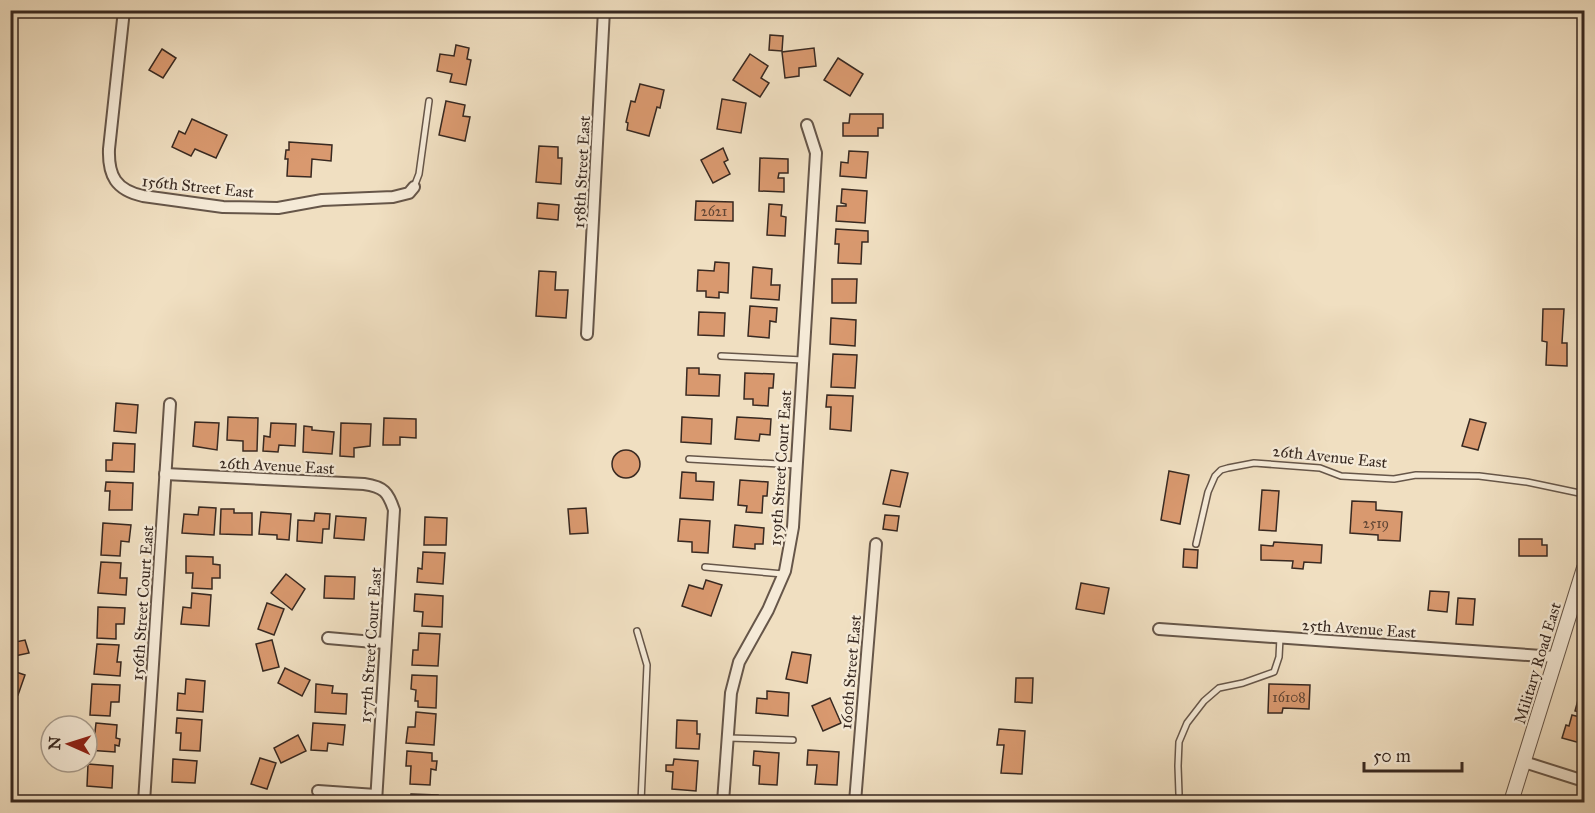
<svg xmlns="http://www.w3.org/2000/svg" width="1595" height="813" viewBox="0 0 1595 813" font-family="'IM FELL Great Primer',serif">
<rect width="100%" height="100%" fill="#f0dfc1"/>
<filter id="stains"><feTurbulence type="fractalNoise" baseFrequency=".00333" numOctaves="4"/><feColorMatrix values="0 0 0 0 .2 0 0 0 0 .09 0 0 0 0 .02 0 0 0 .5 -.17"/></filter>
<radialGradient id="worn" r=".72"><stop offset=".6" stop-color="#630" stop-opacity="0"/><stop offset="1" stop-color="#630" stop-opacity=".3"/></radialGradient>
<!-- building -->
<g fill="#d9996f" stroke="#382921" stroke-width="1.5">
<polygon points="770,35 783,36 782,51 769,50"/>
<polygon points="456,45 469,48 467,59 471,60 466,85 450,82 452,74 437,71 440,54 454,56"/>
<polygon points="814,48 816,66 799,68 799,76 785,78 782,52"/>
<polygon points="162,49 176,58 163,78 149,70"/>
<polygon points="750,54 768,66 761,78 769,83 760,97 733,80"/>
<polygon points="838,58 863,74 850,96 824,80"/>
<polygon points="640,84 664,90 660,108 657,107 649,136 627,130 628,123 626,122 631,101 635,102"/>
<polygon points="722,99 746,103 741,133 717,129"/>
<polygon points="446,101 465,105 463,116 470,117 465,141 439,135"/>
<polygon points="850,114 883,114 883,128 878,128 878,136 843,136 843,123 849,123"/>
<polygon points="192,119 227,135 216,158 195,149 191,156 172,147 179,131 185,134"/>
<polygon points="289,142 332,145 331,161 312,159 311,177 287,176 288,159 285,159 286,150 289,150"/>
<polygon points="539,146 558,147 558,158 562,158 561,184 536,182"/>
<polygon points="723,148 728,160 724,162 730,174 713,183 701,160"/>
<polygon points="849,151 868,152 866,178 840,176 841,162 848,163"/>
<polygon points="760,158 788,159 788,173 779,173 778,178 784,178 784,192 759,191"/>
<polygon points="842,189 867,191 865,223 836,221 837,206 846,206 846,204 841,203"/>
<polygon points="696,201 733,202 733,221 695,220"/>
<polygon points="538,203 559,205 558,220 537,218"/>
<polygon points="769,204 782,205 781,216 786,217 785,236 767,235"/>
<polygon points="836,229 868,231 868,242 862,242 861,264 838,263 839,244 835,244"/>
<polygon points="715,262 729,263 728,293 719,292 719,298 706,297 706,291 697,291 698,270 714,271"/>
<polygon points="753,267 772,269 771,285 780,285 779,300 751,298"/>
<polygon points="539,271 556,272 555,290 568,290 566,318 536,316"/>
<polygon points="832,279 857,279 856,303 832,303"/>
<polygon points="750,306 777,308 776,322 770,321 769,338 748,336"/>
<polygon points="1543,309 1564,309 1562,343 1567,343 1567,366 1546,365 1547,342 1542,341"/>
<polygon points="699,312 725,313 724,336 698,335"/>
<polygon points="831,318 856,320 855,346 830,344"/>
<polygon points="833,354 857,355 855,388 831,387"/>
<polygon points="687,368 699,368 699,374 720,375 719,396 686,395"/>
<polygon points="745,373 774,374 773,388 769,388 768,406 753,405 753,399 744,399"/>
<polygon points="827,395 853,396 851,431 830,429 831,407 826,407"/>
<polygon points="116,403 138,405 136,433 114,431"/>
<polygon points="228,417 258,418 257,451 243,451 243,441 227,440"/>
<polygon points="682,417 712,419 711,444 681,442"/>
<polygon points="737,417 771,419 770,435 760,434 759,441 735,439"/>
<polygon points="384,418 416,419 416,438 400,437 400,445 383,445"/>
<polygon points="1470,419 1486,423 1478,450 1462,446"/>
<polygon points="195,422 219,423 217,450 193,446"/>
<polygon points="271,423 296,424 295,446 279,445 278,452 263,451 264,436 270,437"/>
<polygon points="341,423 371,424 370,446 354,448 354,457 340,456"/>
<polygon points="304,426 312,427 312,430 334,432 332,454 303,452"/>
<polygon points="113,443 135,444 134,472 106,471 106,460 112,460"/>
<circle cx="626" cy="464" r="14"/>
<polygon points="891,470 908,473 900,507 883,504"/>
<polygon points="1169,471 1189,475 1180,524 1161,520"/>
<polygon points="682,472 696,473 696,481 714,482 713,500 680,498"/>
<polygon points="740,480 768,482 767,496 763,496 762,513 746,512 747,506 738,505"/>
<polygon points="106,482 133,483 132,510 109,510 110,491 105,491"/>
<polygon points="1262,490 1279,491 1276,531 1259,530"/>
<polygon points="1352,501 1376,502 1376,510 1402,512 1400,541 1378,540 1378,535 1350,533"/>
<polygon points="199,507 216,508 214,535 182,533 184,514 198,515"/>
<polygon points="586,508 588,533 570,534 568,509"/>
<polygon points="221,509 234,509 234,513 252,513 252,535 220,534"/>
<polygon points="261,512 291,514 289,540 277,539 277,535 259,534"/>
<polygon points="315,513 330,514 329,529 323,529 322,543 297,541 298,520 314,521"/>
<polygon points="885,515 899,516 897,531 883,529"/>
<polygon points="336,516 366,518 364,540 334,538"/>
<polygon points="425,517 447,518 446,545 424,545"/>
<polygon points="680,519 710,521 708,553 692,552 692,542 678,541"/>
<polygon points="103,523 131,525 129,542 121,541 120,556 101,555"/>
<polygon points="735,525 764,528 763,544 755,544 755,549 733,547"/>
<polygon points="1519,539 1542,539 1542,545 1547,545 1547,556 1519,556"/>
<polygon points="1274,542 1322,545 1321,563 1304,562 1303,569 1292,568 1293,561 1261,560 1261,545 1273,546"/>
<polygon points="1184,549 1198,550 1197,568 1183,567"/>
<polygon points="423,552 445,553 443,584 417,582 418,568 422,569"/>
<polygon points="186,556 213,557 213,564 220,565 220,578 212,578 212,589 192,588 193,573 186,573"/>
<polygon points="101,562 121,563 120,578 127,578 126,595 98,593"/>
<polygon points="286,574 305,589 292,610 271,593"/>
<polygon points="325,576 355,577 354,599 324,598"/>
<polygon points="706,580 722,585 711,616 682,606 689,585 703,589"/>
<polygon points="1081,583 1109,588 1104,614 1076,609"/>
<polygon points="1430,591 1449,592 1447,612 1428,610"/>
<polygon points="192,593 211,595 209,626 181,624 183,607 191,608"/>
<polygon points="415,594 443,596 442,627 422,626 423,612 414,611"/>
<polygon points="1458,598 1475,599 1473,625 1456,624"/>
<polygon points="267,603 284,609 274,635 258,629"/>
<polygon points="98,607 125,608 124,624 116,624 116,639 97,638"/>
<polygon points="419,633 440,634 438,666 412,665 413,650 418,650"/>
<polygon points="25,640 29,653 10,657 10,643"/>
<polygon points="272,640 279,667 263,671 256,644"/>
<polygon points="97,644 119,645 117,662 121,662 120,676 94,674"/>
<polygon points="792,652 811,655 807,683 786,679"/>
<polygon points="285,668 310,680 302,696 278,683"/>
<polygon points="10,670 25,675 18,695 10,692"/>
<polygon points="412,675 437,676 436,708 418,707 418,701 415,701 416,690 411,689"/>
<polygon points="1016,678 1033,678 1032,703 1015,702"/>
<polygon points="186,679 205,681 203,712 177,710 178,693 185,694"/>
<polygon points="92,684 120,685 119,702 111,702 110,716 90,715"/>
<polygon points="316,684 333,686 332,693 347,694 346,714 315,712"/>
<polygon points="1269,684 1310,685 1309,709 1283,708 1282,713 1268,713"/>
<polygon points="1581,689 1584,690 1584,713 1575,711"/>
<polygon points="767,691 789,693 788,716 756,713 757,698 767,699"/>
<polygon points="830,698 841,723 823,731 812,706"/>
<polygon points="416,712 436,714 434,745 406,743 408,727 415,727"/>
<polygon points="1572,715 1584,718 1584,744 1562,738 1566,725 1569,726"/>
<polygon points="177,718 202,720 200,751 180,750 181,733 176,733"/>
<polygon points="677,720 697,721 697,734 700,734 699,749 676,748"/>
<polygon points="96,723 117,725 116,738 120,739 119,746 115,745 115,752 87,750 88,741 94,741"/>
<polygon points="313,723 345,725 343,745 328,743 327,751 311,750"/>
<polygon points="999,729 1025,731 1022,774 1001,773 1004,745 997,745"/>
<polygon points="298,735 306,751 281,763 274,748"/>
<polygon points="808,750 839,752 837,785 815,784 817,765 807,765"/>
<polygon points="407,751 432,753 432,761 437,761 436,770 431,769 430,785 410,784 411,766 406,766"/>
<polygon points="754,751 779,753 777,785 759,784 760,766 753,765"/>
<polygon points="260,758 276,763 267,789 251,784"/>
<polygon points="173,759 197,761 195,783 172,782"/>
<polygon points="674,759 698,761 696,791 672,789 673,772 666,771 666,765 673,765"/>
<polygon points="88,764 113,766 112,788 87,786"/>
<polygon points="411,794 438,795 437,802 404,802 410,802"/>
<polygon points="173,796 194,797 194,802 172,802"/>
</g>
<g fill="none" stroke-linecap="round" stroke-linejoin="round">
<defs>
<g id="service">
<polyline points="414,187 419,174 429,101"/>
<polyline points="721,356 803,360"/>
<polyline points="689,459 797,465"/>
<polyline points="1196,544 1208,492 1215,476 1221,470 1228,468 1254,463 1320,468 1341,476 1394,479 1416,475 1479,476 1527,482 1584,494"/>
<polyline points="705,567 783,574"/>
<polyline points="637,631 647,665 641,802"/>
<polyline points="728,738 793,740"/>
<polyline points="1179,794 1178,766 1179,742 1187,723 1204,701 1219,688 1243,683 1274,672 1279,657 1280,638"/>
</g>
<g id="minor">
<path d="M124,10L109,149C108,176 116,190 143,196L223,207L278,208L322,200L393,197L409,193L414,187"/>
<polyline points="587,334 604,10"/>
<path d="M165,474L364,484C384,487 388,492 394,510L376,802"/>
<polyline points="1159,629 1556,657"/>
<polyline points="328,638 385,643"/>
<polyline points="1524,762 1584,781"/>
<polyline points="318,791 376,795"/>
<polyline points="144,802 170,404"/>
<polyline points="723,802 731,693 739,662 768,610 785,571 793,527 816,153 807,125"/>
<polyline points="855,802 876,544"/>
</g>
<polyline id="tertiary" points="1511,802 1584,568"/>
</defs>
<!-- service casing -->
<use href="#service" stroke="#665649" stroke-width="8"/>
<!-- minor casing -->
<use href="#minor" stroke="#665649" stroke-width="14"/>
<!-- tertiary casing -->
<use href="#tertiary" stroke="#665649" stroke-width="16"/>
<!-- service -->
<use href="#service" stroke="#f5ead7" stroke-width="5"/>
<!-- minor -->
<use href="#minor" stroke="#f5ead7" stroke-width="10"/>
<!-- tertiary -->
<use href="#tertiary" stroke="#f5ead7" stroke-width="14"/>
</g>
<g text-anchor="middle" stroke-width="4.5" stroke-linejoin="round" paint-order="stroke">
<!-- number labels -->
<g font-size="14" fill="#604534">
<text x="714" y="216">2621</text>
<text x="1376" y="528">2519</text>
<text x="1289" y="702">16108</text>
</g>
<!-- street labels -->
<g font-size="16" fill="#382921" stroke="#f5ead7">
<text transform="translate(581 172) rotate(-87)" y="6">158th Street East</text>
<text transform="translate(198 186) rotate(6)" y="6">156th Street East</text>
<text transform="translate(1330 456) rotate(6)" y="6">26th Avenue East</text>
<text transform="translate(277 465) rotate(3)" y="6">26th Avenue East</text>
<text transform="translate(780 468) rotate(-86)" y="6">159th Street Court East</text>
<text transform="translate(142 603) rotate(-86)" y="6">156th Street Court East</text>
<text transform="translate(1359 628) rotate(4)" y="6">25th Avenue East</text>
<text transform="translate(370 645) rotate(-86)" y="6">157th Street Court East</text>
<text transform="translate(1537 663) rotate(-73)" y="6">Military Road East</text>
<text transform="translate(850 672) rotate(-85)" y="6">160th Street East</text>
</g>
</g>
<!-- margin -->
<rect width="1595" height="813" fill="none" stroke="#f0dfc1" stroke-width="36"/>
<rect x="12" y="12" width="1571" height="789" fill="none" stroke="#382921" stroke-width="3"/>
<rect x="18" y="18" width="1559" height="777" fill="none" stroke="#382921" stroke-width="1.5"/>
<!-- north arrow -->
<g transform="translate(69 744) rotate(273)"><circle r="28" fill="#f5ead7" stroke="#a99d8e" stroke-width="1.5"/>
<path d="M0-4.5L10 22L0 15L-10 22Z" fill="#8f2418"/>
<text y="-9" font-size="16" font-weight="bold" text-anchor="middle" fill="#382921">N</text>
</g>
<!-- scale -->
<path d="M1364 762v9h98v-9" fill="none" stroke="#382921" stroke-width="3"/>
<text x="1373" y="762" font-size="18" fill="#382921" stroke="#f5ead7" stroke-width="4.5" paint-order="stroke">50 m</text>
<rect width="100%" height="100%" filter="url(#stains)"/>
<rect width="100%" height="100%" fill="url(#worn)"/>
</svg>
